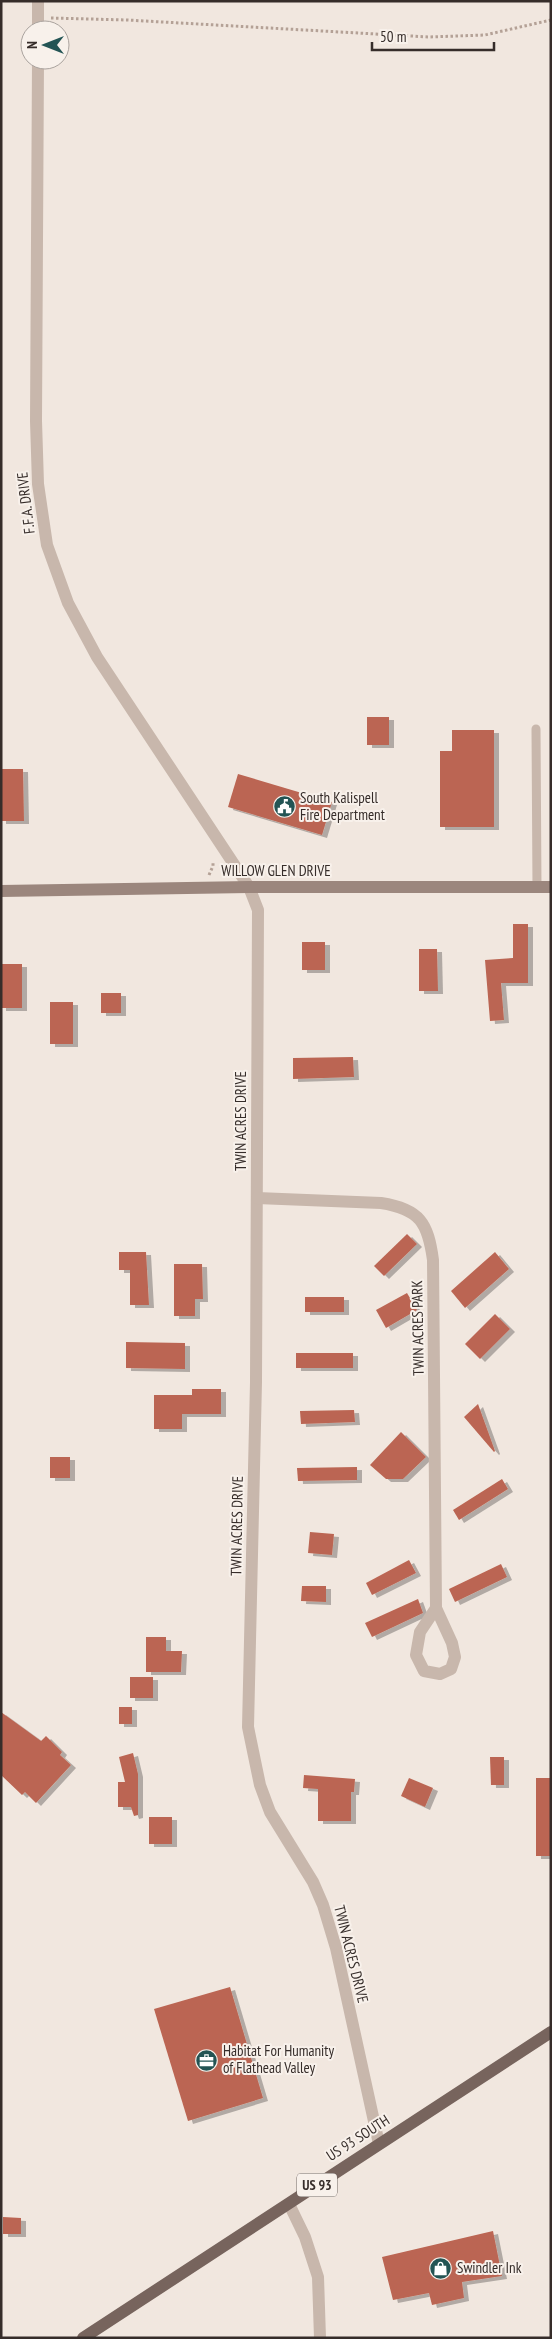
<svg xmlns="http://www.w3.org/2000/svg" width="552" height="2339" viewBox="0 0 552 2339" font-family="'PT Sans Narrow',sans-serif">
<defs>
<filter id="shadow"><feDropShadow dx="5" dy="3" stdDeviation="0" flood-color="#0004"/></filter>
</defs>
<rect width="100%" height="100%" fill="#f1e7df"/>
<!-- building -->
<g fill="#bb6552" filter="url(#shadow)">
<rect x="367" y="717" width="22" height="28"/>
<polygon points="452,730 494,730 494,827 440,827 440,751 452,751"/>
<polygon points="1,769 23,769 24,821 1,821"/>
<polygon points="238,774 332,802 322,835 228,807"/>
<polygon points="513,924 528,924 528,983 501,983 504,1020 490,1021 485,960 513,958"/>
<rect x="302" y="942" width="23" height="28"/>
<polygon points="419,949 437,949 438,991 419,991"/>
<rect x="1" y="964" width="21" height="44"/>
<rect x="101" y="993" width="20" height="20"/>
<rect x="50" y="1002" width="23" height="42"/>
<polygon points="353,1057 354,1077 293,1079 293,1058"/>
<polygon points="407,1234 417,1244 384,1276 374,1266"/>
<polygon points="119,1252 146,1252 149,1305 130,1305 130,1270 119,1270"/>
<polygon points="495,1252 509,1269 465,1308 451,1291"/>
<polygon points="174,1264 202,1264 203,1299 195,1299 195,1316 174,1316"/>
<polygon points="407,1293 417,1310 386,1328 376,1310"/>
<rect x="305" y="1297" width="39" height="15"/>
<polygon points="495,1314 510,1329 480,1359 465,1344"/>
<polygon points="126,1342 185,1343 185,1369 126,1368"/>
<rect x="296" y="1353" width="57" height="15"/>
<polygon points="192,1389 221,1389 221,1414 182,1414 182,1429 154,1429 154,1395 192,1395"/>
<polygon points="478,1404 495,1451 494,1452 464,1417"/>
<polygon points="354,1410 355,1422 301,1424 300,1411"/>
<polygon points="401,1432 426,1457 403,1479 386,1479 370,1465"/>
<rect x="50" y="1457" width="20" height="21"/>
<polygon points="357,1467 357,1480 298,1481 297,1468"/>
<polygon points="502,1479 508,1489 459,1520 453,1510"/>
<polygon points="310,1532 334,1534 332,1555 308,1553"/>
<polygon points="409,1560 416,1573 372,1595 366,1583"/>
<polygon points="501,1564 507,1577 455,1602 449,1589"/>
<polygon points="302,1586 326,1586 326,1602 301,1601"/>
<polygon points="418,1599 423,1613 372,1637 365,1623"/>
<polygon points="146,1637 166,1637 166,1651 182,1651 181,1672 146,1672"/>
<rect x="130" y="1677" width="23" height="21"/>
<rect x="119" y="1707" width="13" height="17"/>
<polygon points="1,1712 41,1741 46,1736 62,1752 60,1755 71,1765 36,1803 25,1792 22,1795 1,1775"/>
<polygon points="133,1753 138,1774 138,1815 134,1816 131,1807 118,1807 118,1782 125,1782 119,1757"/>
<polygon points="490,1757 504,1757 504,1785 491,1785"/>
<polygon points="304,1775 355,1779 354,1792 351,1792 351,1821 318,1821 318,1789 303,1788"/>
<polygon points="409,1778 433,1788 425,1807 401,1796"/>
<rect x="536" y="1778" width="15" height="78"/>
<rect x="149" y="1817" width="23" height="27"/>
<polygon points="230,1987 263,2098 188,2121 154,2009"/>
<polygon points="3,2217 21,2218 21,2234 3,2234"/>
<polygon points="493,2231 502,2276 462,2282 464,2298 432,2305 429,2293 393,2300 382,2257"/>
</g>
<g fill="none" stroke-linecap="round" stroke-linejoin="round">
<!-- path -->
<g stroke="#b4a196" stroke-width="3" stroke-dasharray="2.5 2.5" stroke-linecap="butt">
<polyline points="51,18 127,20 429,37 485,35 551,20"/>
<polyline points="209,875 213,866 213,862"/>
</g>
<!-- service -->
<polyline stroke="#c8b7ac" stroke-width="9" points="536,729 537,887"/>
<!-- minor -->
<g stroke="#c8b7ac" stroke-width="12">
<polyline points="38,30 38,1"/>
<polyline points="38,60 36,421 38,484 47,545 68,603 97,657 249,887 258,910 256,1382 248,1727 260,1785 270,1812 313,1882 323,1905 336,1948 379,2144"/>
<path d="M257,1198L381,1203C420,1209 428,1223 433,1260L436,1608L420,1632L416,1655L424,1671L440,1674L451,1669L455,1657L452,1643L436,1608"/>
<polyline points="289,2204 305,2237 318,2277 320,2338"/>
</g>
<!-- secondary -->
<polyline stroke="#9b867d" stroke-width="12" points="1,891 249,887 551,887"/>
<!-- primary -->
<polyline stroke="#77645d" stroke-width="12" points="83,2338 551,2032"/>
</g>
<!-- icons -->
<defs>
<symbol id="civic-disc" viewBox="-11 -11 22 22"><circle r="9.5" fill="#235454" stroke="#f8f1eb"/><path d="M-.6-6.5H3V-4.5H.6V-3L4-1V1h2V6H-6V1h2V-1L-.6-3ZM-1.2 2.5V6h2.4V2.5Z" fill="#fff"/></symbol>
<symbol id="office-disc" viewBox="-11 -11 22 22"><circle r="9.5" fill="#235454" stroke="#f8f1eb"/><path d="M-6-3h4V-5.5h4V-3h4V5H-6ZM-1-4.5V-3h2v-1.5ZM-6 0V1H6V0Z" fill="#fff"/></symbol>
<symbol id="shop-disc" viewBox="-11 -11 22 22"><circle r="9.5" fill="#235454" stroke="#f8f1eb"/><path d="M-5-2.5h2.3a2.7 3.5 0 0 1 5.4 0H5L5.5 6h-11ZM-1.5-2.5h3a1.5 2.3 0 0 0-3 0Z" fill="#fff"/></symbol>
</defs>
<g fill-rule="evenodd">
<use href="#civic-disc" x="272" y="794" width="25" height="25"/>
<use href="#office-disc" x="194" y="2048" width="25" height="25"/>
<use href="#shop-disc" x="428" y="2256" width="25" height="25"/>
</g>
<g text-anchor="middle" stroke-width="4" stroke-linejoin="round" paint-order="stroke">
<!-- shield labels -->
<rect fill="#f8f1eb" stroke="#706864" stroke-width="1" x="297" y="2173.5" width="40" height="23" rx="4"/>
<g font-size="14" font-weight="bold" fill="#362d2a">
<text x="317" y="2190">US 93</text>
</g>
<!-- street labels -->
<g font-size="15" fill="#362d2a" stroke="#f8f1eb">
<text transform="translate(26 503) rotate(-97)" y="5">F.F.A. DRIVE</text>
<text x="276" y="876">WILLOW GLEN DRIVE</text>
<text transform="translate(241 1121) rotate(-90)" y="5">TWIN ACRES DRIVE</text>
<text transform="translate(418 1328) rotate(-91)" y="5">TWIN ACRES PARK</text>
<text transform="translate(237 1526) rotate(-89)" y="5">TWIN ACRES DRIVE</text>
<text transform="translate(351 1954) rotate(76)" y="5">TWIN ACRES DRIVE</text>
<text transform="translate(358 2138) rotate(-33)" y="5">US 93 SOUTH</text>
</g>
<!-- poi labels -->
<g font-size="15" fill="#362d2a" stroke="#f8f1eb" text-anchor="start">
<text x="300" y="803">South Kalispell<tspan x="300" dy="17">Fire Department</tspan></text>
<text x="223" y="2056">Habitat For Humanity<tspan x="223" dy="17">of Flathead Valley</tspan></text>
<text x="457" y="2273">Swindler Ink</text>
</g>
</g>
<!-- border -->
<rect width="552" height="2339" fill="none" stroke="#362d2a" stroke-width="5"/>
<!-- north arrow -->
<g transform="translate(45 45) rotate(270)"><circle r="24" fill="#f8f1eb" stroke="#aaa39e"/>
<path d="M0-4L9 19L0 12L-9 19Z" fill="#235454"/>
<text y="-8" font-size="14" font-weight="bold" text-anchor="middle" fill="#362d2a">N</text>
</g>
<!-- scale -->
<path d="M372 42v8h122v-8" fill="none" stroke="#362d2a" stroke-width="2.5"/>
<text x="380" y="42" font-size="15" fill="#362d2a" stroke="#f8f1eb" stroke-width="4" paint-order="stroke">50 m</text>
</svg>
